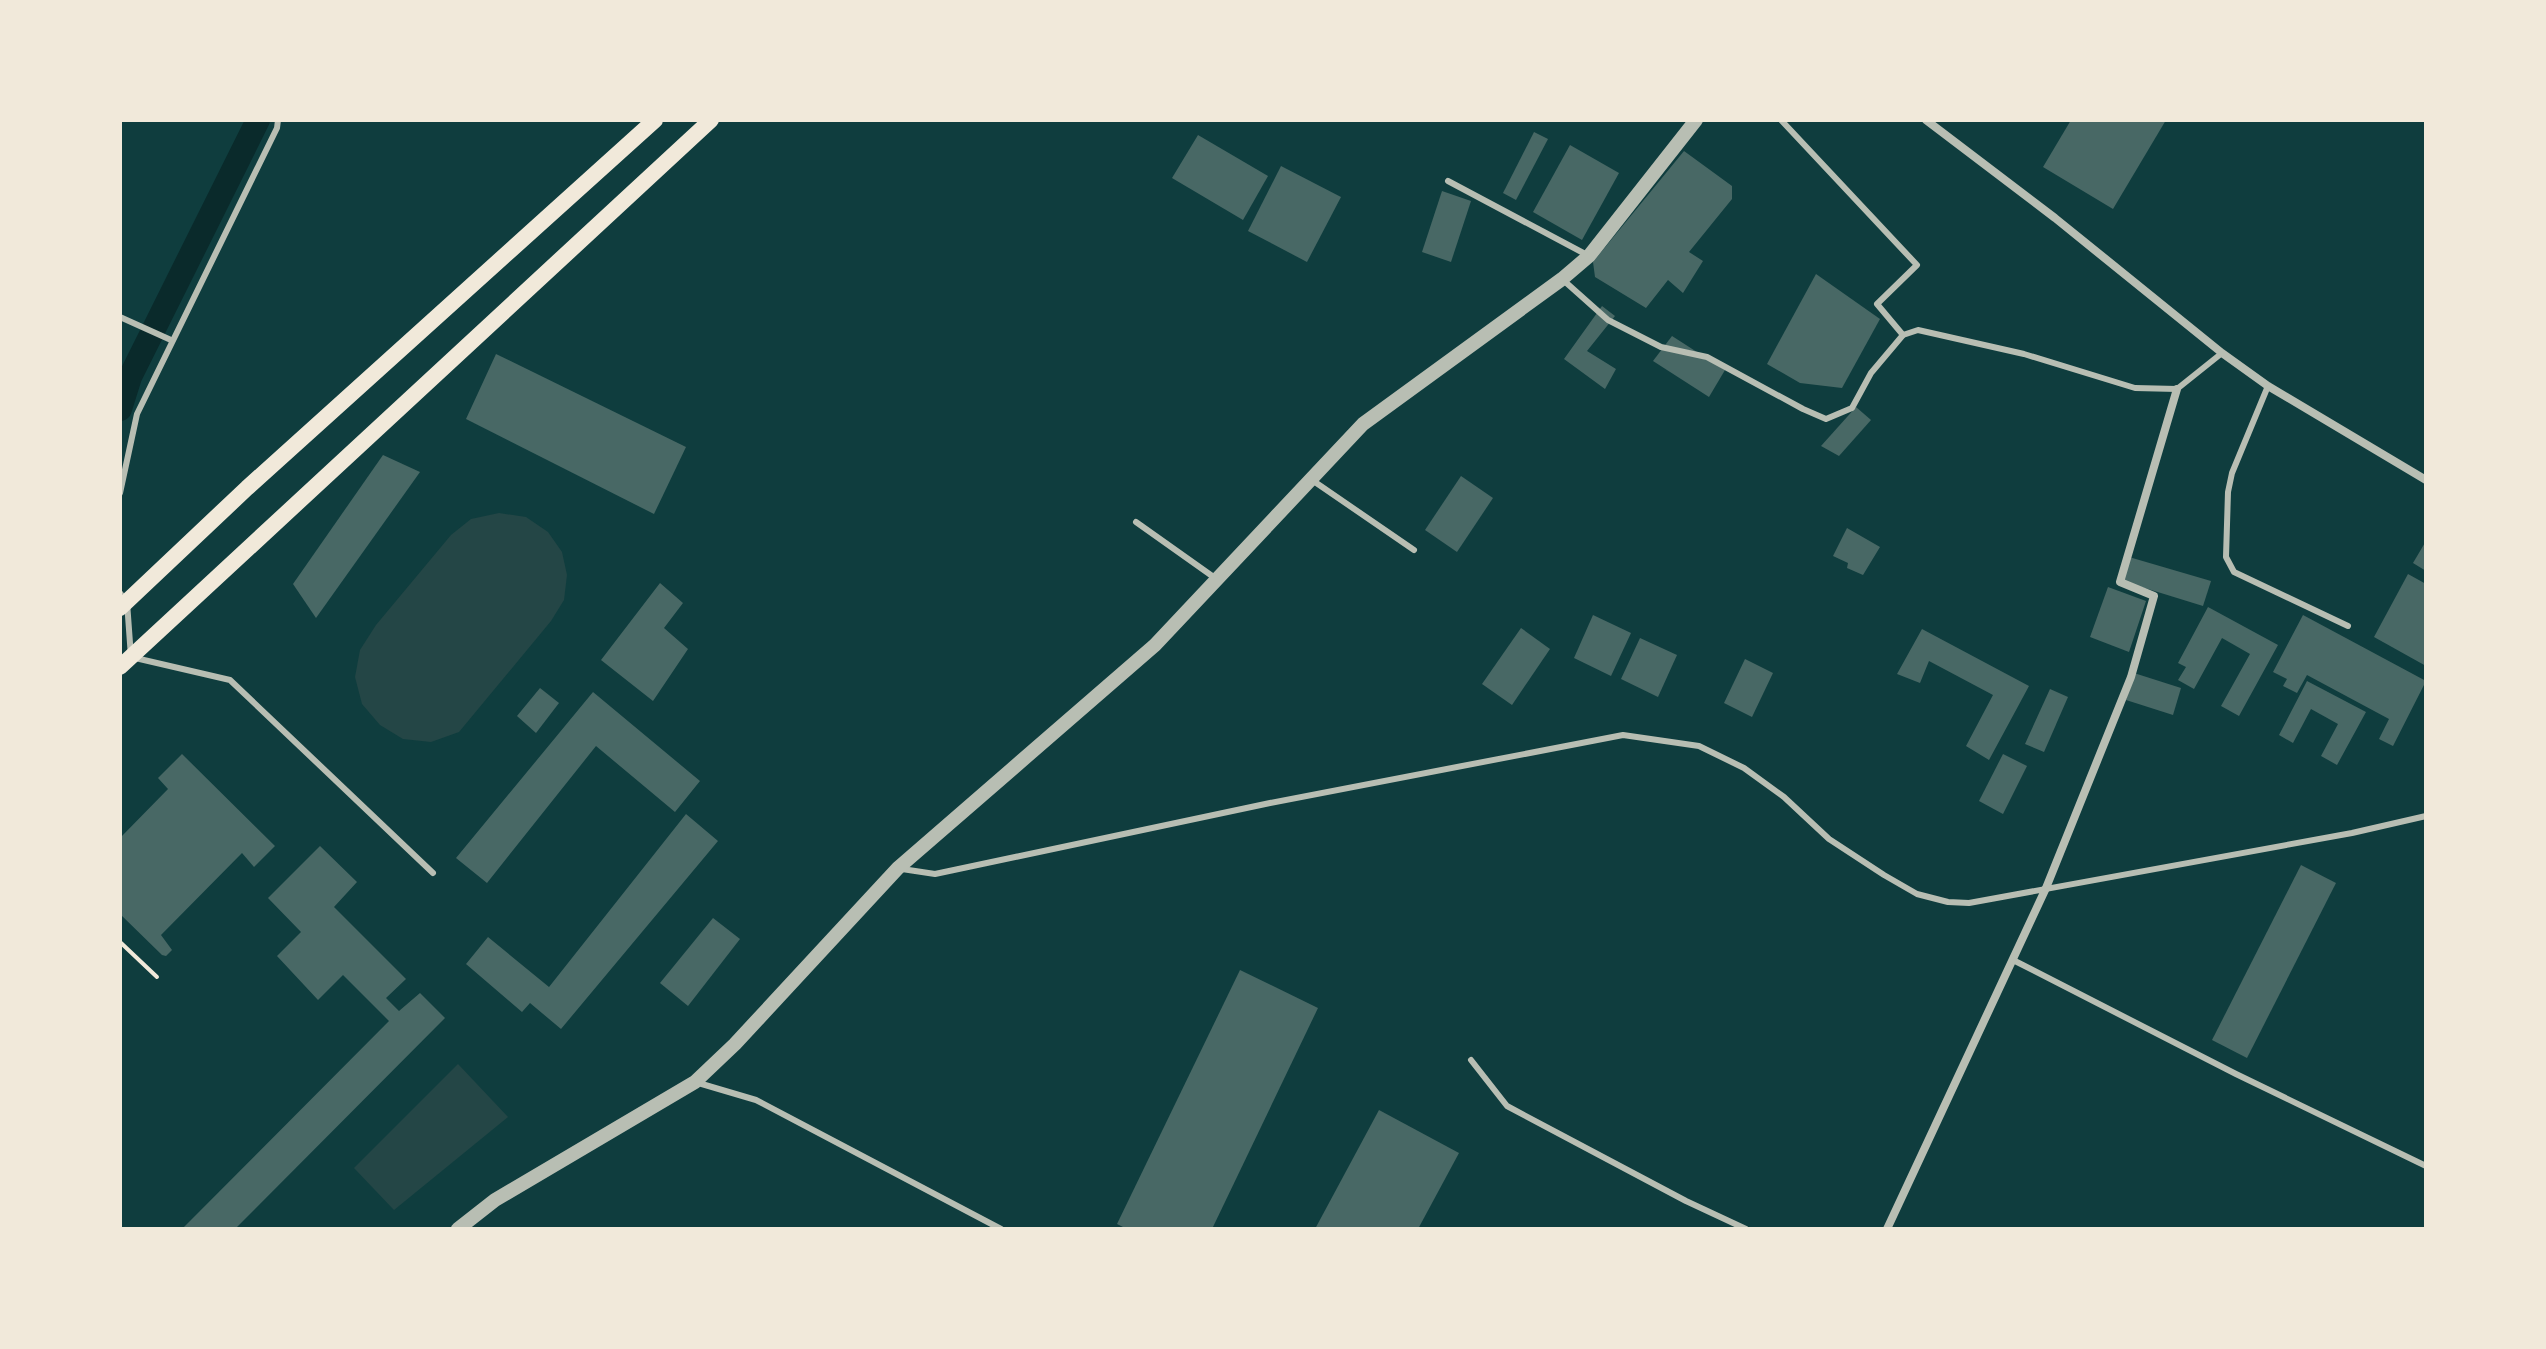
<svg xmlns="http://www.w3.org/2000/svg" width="2546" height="1349" viewBox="0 0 2546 1349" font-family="Poppins,sans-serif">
<rect width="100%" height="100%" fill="#0f3d3e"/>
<!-- green -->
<g fill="#244646">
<polygon points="499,513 526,517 548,532 562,552 567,575 564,600 551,621 459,732 431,742 403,739 380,725 362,704 355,677 360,650 376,625 451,535 471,519"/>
<polygon points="458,1064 508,1117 394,1210 354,1168"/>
</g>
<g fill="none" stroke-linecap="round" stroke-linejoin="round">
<!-- canal -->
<polyline stroke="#0a2a2b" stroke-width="24" points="120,409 130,377 258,120"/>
</g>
<!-- building -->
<g fill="#486865">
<polygon points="2071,120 2166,120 2113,209 2043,167"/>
<polygon points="1534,132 1548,139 1516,200 1503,193"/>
<polygon points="1198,135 1268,176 1243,220 1172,178"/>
<polygon points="1570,145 1619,173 1582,240 1533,212"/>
<polygon points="1684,151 1732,186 1732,199 1689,252 1703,261 1683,293 1668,280 1646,308 1595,277 1593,262"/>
<polygon points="1281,166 1341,197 1307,262 1248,231"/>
<polygon points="1442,191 1471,201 1451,262 1422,252"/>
<polygon points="1816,274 1880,319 1842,388 1800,383 1767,364"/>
<polygon points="1602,306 1615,316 1587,351 1616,369 1605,389 1564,359"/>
<polygon points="1672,336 1725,370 1709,397 1653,361"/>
<polygon points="496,354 686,447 654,514 466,419"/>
<polygon points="1856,407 1871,420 1839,456 1821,446"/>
<polygon points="383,455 420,472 316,618 293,584"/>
<polygon points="1461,476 1493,498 1457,552 1425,530"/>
<polygon points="1847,528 1880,547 1863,575 1847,568 1848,563 1833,556"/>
<polygon points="2426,541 2426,571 2413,563"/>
<polygon points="2129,557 2211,581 2203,606 2122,581"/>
<polygon points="2408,574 2426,584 2426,666 2374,637"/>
<polygon points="660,583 683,603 664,628 688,649 653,701 601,660"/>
<polygon points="2108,587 2146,601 2129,652 2090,637"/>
<polygon points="2208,607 2278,645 2239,716 2221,706 2250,654 2222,638 2194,689 2178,680 2186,667 2178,663"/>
<polygon points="1593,615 1631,633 1611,676 1574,658"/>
<polygon points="2303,615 2426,681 2393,746 2379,739 2389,719 2307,675 2297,693 2283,686 2287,679 2273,672"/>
<polygon points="1521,628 1550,649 1512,705 1482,684"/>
<polygon points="1922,629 2029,686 1989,760 1966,746 1993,695 1929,661 1920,683 1897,674"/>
<polygon points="1640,638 1677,655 1658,697 1621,679"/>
<polygon points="1745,659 1773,673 1752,717 1724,703"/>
<polygon points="2134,673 2181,688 2173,715 2126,700"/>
<polygon points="2307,681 2366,712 2337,765 2321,756 2338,724 2311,709 2293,743 2279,735"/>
<polygon points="540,688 559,703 536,733 517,716"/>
<polygon points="2050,689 2068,697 2044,752 2025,744"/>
<polygon points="593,692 700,781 675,812 596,746 487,883 456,858"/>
<polygon points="182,754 275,846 254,867 242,853 161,935 172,950 166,956 162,955 120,914 120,838 168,789 158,778"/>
<polygon points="2003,754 2027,766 2003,814 1979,801"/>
<polygon points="686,814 718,841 561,1029 530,1003 522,1012 466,964 488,937 549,987"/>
<polygon points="320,846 357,882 334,907 406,979 386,998 399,1011 420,993 445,1018 235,1229 182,1229 389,1021 343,975 318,1000 277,956 301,932 268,898"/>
<polygon points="2301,865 2336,883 2247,1058 2212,1040"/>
<polygon points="713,918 740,939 688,1006 660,983"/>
<polygon points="1240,970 1318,1008 1212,1229 1127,1229 1117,1224"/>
<polygon points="1379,1110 1459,1153 1418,1229 1315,1229"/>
</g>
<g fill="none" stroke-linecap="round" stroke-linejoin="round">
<!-- path -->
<polyline stroke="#f1e9da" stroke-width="4" points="120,942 157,977"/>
<!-- service -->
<g stroke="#b8beb3" stroke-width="6">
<polyline points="1781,120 1917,265 1877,304 1903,335"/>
<polyline points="1448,181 1589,256"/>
<polyline points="1562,279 1608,320 1661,347 1707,357 1803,409 1826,419 1852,408 1871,373 1903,335 1918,330 2024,354 2135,388 2177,389 2222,353"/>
<polyline points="120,317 171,340"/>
<polyline points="2268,386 2232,473 2228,492 2226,557 2234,572 2348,626"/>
<polyline points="1312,480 1414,550"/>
<polyline points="120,493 137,414 277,128 278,120"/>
<polyline points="1136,522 1215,578"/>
<polyline points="120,593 127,602 131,657 230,680 433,873"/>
<polyline points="902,869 935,874 1270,803 1623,735 1699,746 1744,768 1784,797 1829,839 1884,875 1917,894 1948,902 1969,903 2352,833 2426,816"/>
<polyline points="2013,960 2236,1074 2426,1166"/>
<polyline points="1471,1060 1507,1106 1686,1201 1746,1229"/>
<polyline points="695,1082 756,1100 1001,1229"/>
</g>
<!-- minor -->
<g stroke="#b8beb3" stroke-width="8">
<polyline points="1926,120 2055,218 2222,353 2268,386 2426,480"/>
<polyline points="1887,1229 2046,888 2131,677 2154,596 2120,582 2177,389"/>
</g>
<!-- tertiary -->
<polyline stroke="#b8beb3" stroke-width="14" points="458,1229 495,1200 695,1082 735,1044 898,868 1155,645 1363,424 1562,279 1589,256 1696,120"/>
<!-- secondary -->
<g stroke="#f1e9da" stroke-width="16">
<polyline points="120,608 247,488 655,120"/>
<polyline points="120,667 711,120"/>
</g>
</g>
<!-- border -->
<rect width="2546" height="1349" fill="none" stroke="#f1e9da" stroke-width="244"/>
</svg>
